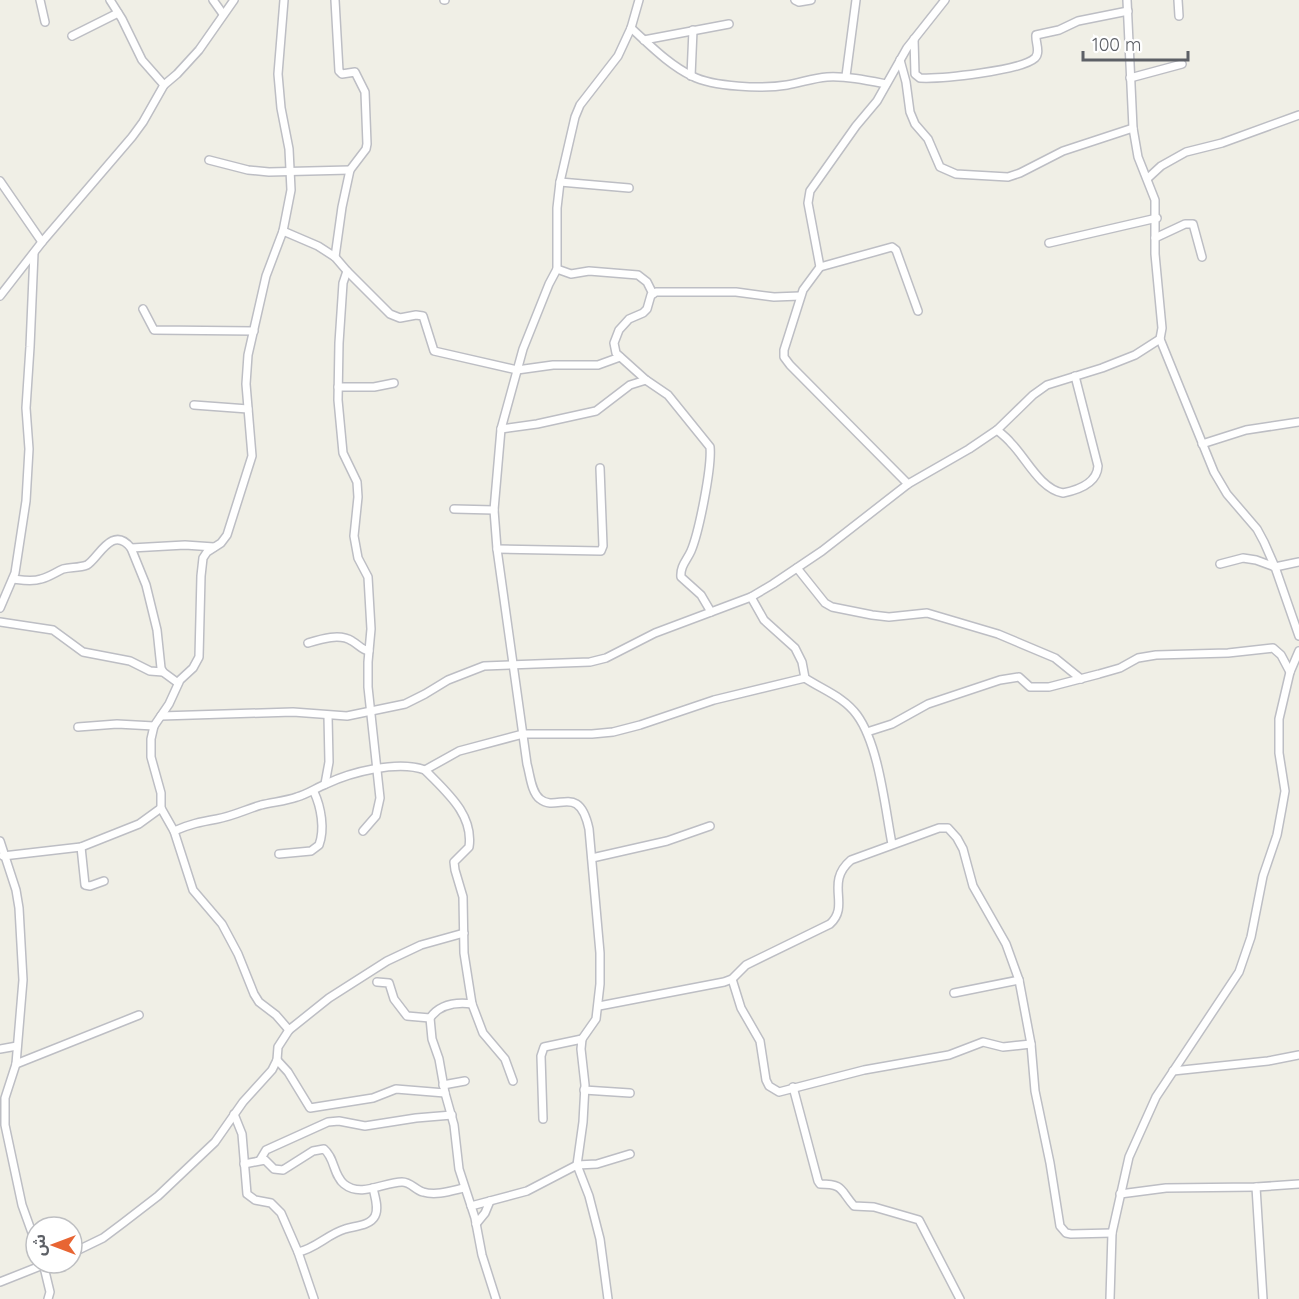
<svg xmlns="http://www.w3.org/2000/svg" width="1299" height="1299" viewBox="0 0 1299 1299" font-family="Quicksand,'Noto Sans Arabic',sans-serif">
<rect width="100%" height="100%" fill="#f0efe6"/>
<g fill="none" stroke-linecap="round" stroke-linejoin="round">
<defs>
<g id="minor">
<polyline points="40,0 45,22"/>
<polyline points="110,0 122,19 142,60 164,85"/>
<polyline points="213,0 223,14"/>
<polyline points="284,0 278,74 281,108 289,149 291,190 283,231 266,276 248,355 246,384 252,456 227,535 221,543 207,552 203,558 201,576 199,657 193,668 180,680 169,704 154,726 151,739 151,757 161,793 161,808 174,831 193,890 222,924 238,954 254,994 259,1002 276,1015 289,1030 329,998 387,961 421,945 464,933"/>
<polyline points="335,0 339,71 342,74 355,72 365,92 367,144 366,149 350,170 342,207 335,257"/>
<polyline points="444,0 445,0"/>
<polyline points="795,0 799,2 811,0"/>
<polyline points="1127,0 1133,128 1138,157 1155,200 1155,254 1162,328 1160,339 1214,472 1227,494 1257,529 1264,542 1275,567 1299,636"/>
<polyline points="1178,0 1179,16"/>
<path d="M631,28C650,45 669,65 692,76C713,87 763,89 787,85C800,83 813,78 827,77C847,76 866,80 886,84"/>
<polyline points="72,36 118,13"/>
<path d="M914,39L915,74L920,78C940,79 1021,71 1035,58C1041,52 1035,42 1036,35L1059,30L1078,21L1128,11"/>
<polyline points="644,40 729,24"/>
<polyline points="900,60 906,82 910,112 915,124 928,139 940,167 956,174 1008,177 1020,173 1063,151 1133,128"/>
<polyline points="691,76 693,30"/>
<polyline points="846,76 856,0"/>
<polyline points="1130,78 1182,64"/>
<polyline points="209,160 248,170 269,172 350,170"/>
<polyline points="1148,178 1161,166 1186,152 1222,143 1299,115"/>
<polyline points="0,181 42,242"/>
<polyline points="560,182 629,188"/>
<polyline points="283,231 318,246 335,257 347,271 390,314 400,318 416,315 423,316 434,351 517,370 553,365 598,365 620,357"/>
<polyline points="1155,238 1185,224 1193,224 1202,257"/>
<polyline points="1049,243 1157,218"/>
<polyline points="820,267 892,247 896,250 918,311"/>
<polyline points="557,269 571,274 589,271 638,275 647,282 653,294"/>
<polyline points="347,271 343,283 339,343 338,400 343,453 357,482 358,497 354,536 358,558 368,577 371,629 368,662 368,687 380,798 376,816 363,831"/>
<polyline points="0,296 42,242 132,137 143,122 164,85 177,74 199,50 234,0"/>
<polyline points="143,309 154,330 254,331"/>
<polyline points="338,387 374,387 394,383"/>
<polyline points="194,405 248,409"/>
<polyline points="501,429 537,424 596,411 630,385 646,380"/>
<path d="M997,430C1002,434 1007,438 1011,443C1026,458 1040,489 1063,493C1078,490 1097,483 1098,466L1075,376"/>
<polyline points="1202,444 1246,430 1299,422"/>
<polyline points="908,484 790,365 784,357 784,350 803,290 820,267 808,203 810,191 856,126 877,101 907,48 945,0"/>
<polyline points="454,509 494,510"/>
<polyline points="131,548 146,585 157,630 161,668 163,672 178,683"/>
<polyline points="497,549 601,551 603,546 600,468"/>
<polyline points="1220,564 1243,558 1256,560 1275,567 1299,562"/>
<polyline points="797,568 825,603 832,607 872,615 889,617 927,613 998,634 1055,658 1081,679"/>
<path d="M13,579C22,580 32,582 41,579C49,577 56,572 63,569C71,567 79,568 87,565C98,559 112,524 131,548L185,545L214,547"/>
<path d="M751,597L764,620L795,648L802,662L805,678C823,690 844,697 857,715C879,745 885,808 892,844"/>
<polyline points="0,608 15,573 26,501 29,449 26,408 30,347 34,253"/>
<path d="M711,612L701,595L681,577C680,566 687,560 691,551C699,532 712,467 710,447L668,395L646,380L616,353L614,343L619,330L629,319L643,313L647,309L651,295L656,292H736L774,297L800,296"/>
<polyline points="0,622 53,630 83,652 130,661 150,671 163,672"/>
<path d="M308,643C321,639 340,633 352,641C359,645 362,650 369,651"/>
<polyline points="161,716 293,712 347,716 405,704 425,694 448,680 484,666 590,662 606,658 655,633 751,597 773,584 822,551 908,484 969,449 997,430 1033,395 1047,385 1102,368 1135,355 1160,339"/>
<polyline points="78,727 117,724 154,726"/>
<polyline points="867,732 892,724 928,704 1000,680 1019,677 1030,687 1049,687 1099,674 1120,668 1138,658 1156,655 1228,653 1273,648 1281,655 1290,672"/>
<polyline points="425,770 459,751 523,734 592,734 613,732 640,725 714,700 805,678"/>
<polyline points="325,784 329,762 328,716"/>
<path d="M174,831C190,824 200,822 217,819C233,816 247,809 261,805C273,802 286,801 297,797C308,794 316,788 326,784C351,772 398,760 425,770C445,791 474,814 469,847L454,862L455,870L463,897L464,953L472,1004L483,1033L505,1059L513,1081"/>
<polyline points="0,841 16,890 19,908 23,980 16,1064 5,1098 5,1125 22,1205 36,1244"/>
<polyline points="81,847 85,885 90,886 104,881"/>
<path d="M279,854L311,851L319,845C325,829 321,807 314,792"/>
<polyline points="3,856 81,847 139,824 161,808"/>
<polyline points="592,858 667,841 710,826"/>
<polyline points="732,979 741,1008 760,1041 766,1080 769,1086 779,1092 864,1070 949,1055 983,1042 1003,1047 1031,1044"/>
<polyline points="377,982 389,983 394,999 407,1016 430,1018"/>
<polyline points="954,993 1019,980"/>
<path d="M472,1004C456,1002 440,1004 430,1018L432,1039L439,1059L445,1093L454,1125L459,1169L475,1218L482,1255L496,1299"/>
<path d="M599,1006L724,982L732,979L746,965L830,924C851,905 824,883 851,860L939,828H948L957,838L963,849L973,886L1006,944L1019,980L1031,1044L1035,1091L1050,1163L1060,1226L1066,1233L1071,1234L1112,1233"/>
<polyline points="0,1049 17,1046"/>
<polyline points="277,1060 288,1072 310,1108 373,1098 396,1089 445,1093"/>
<polyline points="16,1064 139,1015"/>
<polyline points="1173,1071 1268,1061 1299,1055"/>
<polyline points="443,1085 465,1081"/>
<path d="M793,1087L818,1181L820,1184C844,1184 840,1190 854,1206L874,1207L919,1220L960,1299"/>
<polyline points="584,1090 630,1093"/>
<polyline points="234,1114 242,1134 247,1194 255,1200 271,1203 281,1213 298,1252 314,1299"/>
<polyline points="543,1119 541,1056 544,1047 582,1039"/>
<polyline points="260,1160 266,1150 328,1122 339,1121 365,1126 416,1118 452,1115"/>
<path d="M244,1164L265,1160L274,1169L283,1170L313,1151L324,1149C335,1158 333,1175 344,1184C361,1198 384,1182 402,1182C411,1182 415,1190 423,1192C436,1196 451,1191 464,1188"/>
<polyline points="1256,1187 1263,1299"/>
<polyline points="1120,1194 1166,1188 1256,1187 1299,1184"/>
<polyline points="471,1206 527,1191 577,1165 597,1164 630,1154"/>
<polyline points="476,1224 485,1213 490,1201"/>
<path d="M298,1252C315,1249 328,1234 345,1229C354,1226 370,1226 375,1216C379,1208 375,1197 373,1188"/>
<polyline points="72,1253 103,1238 123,1223 158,1196 215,1142 243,1102 272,1070 277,1060 278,1047 289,1030"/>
<polyline points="43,1263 50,1292 48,1299"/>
<polyline points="0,1282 48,1263"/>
<path d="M608,1299L600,1239L589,1196L577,1165L583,1122L585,1085L581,1049L582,1039L596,1019L600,984V953L589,829C579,782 557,813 540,799C531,792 530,774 527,764L497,549L494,510L501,429L523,349L549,284L557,269V208L560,182L575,117L580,105L618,56L631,28L639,0"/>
<polyline points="1110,1299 1112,1233 1129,1157 1156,1097 1239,972 1251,937 1263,876 1277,835 1282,808 1285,791 1279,753 1279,719 1290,672 1299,651"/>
</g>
</defs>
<!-- minor casing -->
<use href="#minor" stroke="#bdbec4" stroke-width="10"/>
<!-- minor -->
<use href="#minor" stroke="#fff" stroke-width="7"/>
</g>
<!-- north arrow -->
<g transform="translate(54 1245) rotate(270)"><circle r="28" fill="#ffffff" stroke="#bebfc2" stroke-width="1.5"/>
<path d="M0-4.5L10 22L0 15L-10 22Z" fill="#e86533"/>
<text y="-9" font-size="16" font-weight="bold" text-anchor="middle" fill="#5d6066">ش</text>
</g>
<!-- scale -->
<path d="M1083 51v9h105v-9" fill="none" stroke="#5d6066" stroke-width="3"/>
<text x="1092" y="51" font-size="18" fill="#5d6066" stroke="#ffffff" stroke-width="4.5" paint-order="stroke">100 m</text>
</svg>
